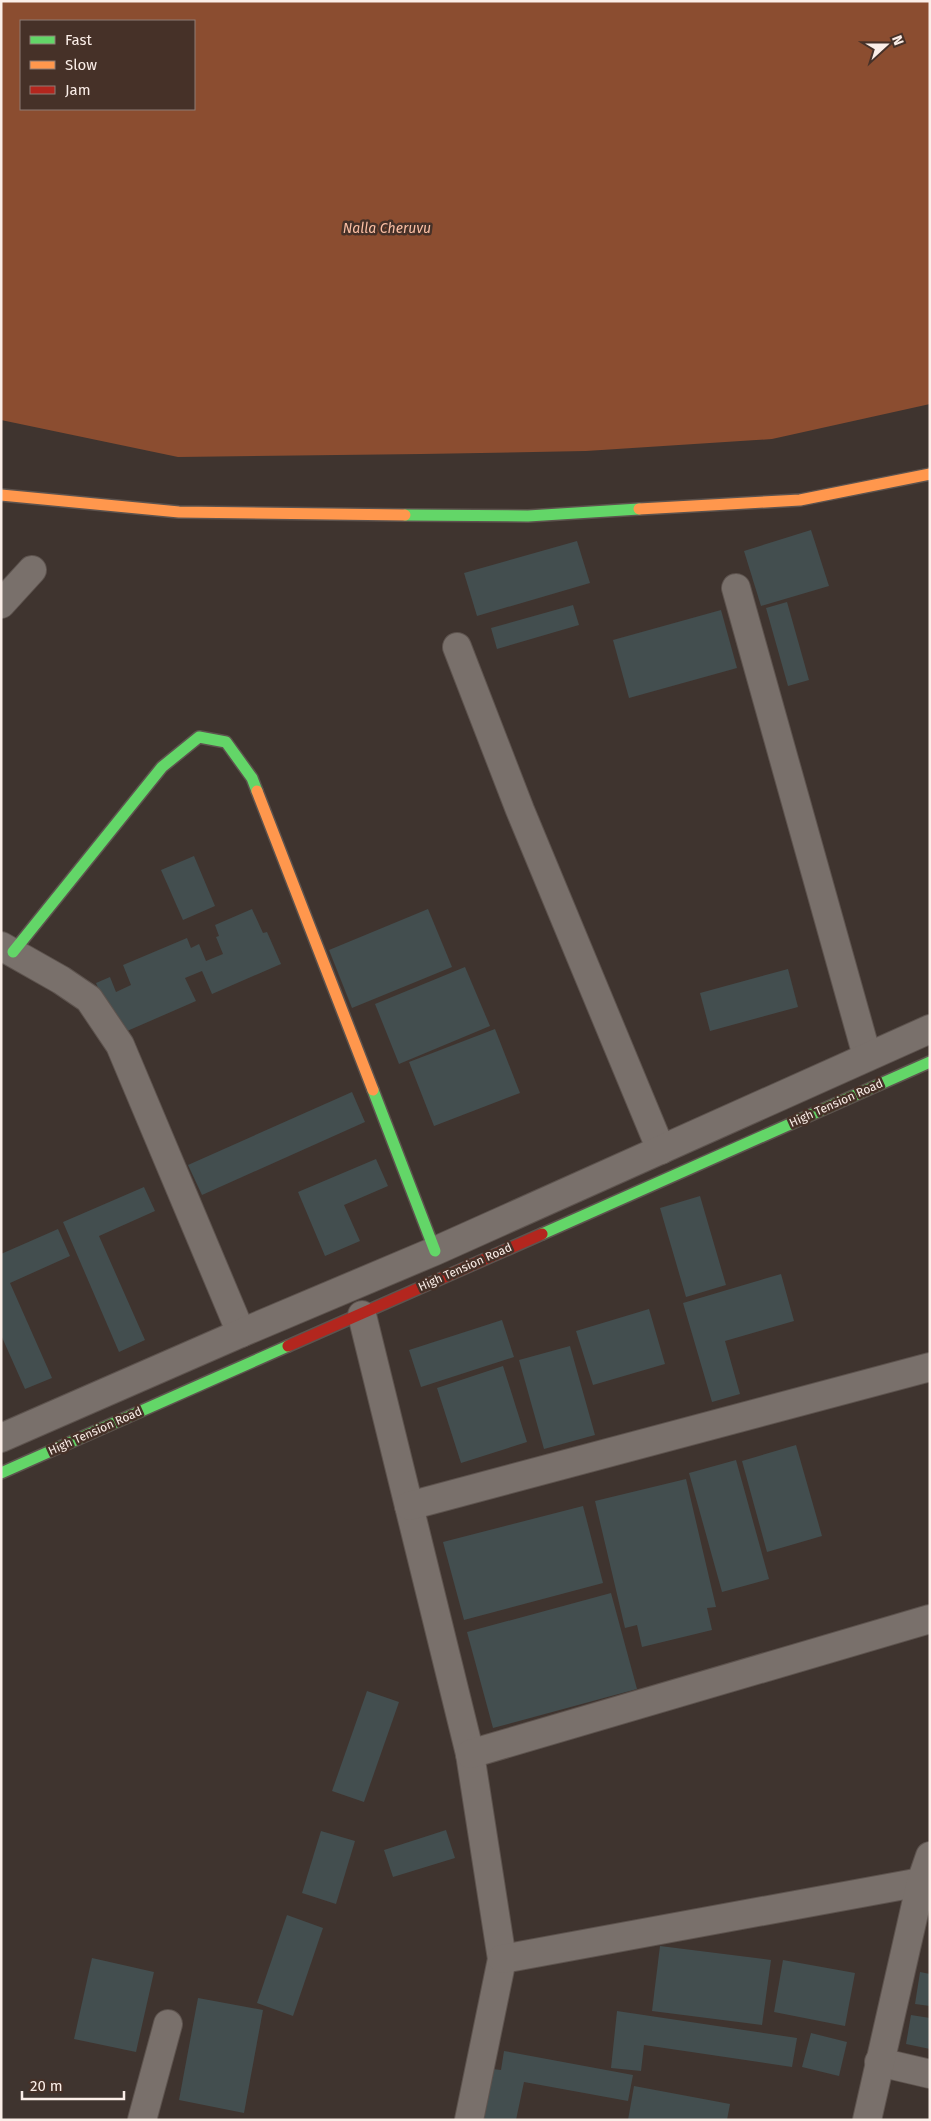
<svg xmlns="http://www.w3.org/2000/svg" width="931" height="2121" viewBox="0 0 931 2121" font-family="'Fira Sans',sans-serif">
<rect width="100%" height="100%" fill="#3f342f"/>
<!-- water -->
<path fill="#8b4d30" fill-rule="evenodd" d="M1,1H930V404L772,439L586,451L422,454L178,457L1,420ZM21,21H194V109H21Z"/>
<!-- building -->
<g fill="#434e4f">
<polygon points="811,530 829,586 761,606 744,551"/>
<polygon points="577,541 590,583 477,616 464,573"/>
<polygon points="787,602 809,680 788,686 766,608"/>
<polygon points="573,605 579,625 497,649 491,628"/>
<polygon points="721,610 737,668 629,698 613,640"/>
<polygon points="194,856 215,906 183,920 161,870"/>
<polygon points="252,909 263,933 267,932 281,964 212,994 202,971 185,978 196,1001 118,1035 96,983 110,977 116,992 131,985 123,965 187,938 191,948 199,944 206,961 223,954 216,937 219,936 215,925"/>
<polygon points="428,909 452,967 352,1008 329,950"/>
<polygon points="465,967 490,1026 399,1064 375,1004"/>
<polygon points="788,969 798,1007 710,1031 700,993"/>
<polygon points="495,1029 520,1093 434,1126 409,1062"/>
<polygon points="352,1092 365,1122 202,1195 188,1165"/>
<polygon points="376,1159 388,1186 344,1205 360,1241 325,1256 298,1192"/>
<polygon points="144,1187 155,1211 99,1236 145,1340 119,1352 63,1222"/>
<polygon points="700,1196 726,1285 686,1297 660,1208"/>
<polygon points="58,1229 70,1256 10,1283 52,1378 25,1389 1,1335 1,1254"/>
<polygon points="781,1274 794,1321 725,1341 740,1394 712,1402 683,1303"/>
<polygon points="649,1309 665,1364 593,1385 576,1331"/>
<polygon points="502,1320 514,1357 421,1387 409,1350"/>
<polygon points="570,1346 595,1435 544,1449 519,1360"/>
<polygon points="503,1366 527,1442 461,1463 437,1388"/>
<polygon points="796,1445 822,1536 767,1552 742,1461"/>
<polygon points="736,1460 769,1579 722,1592 689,1473"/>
<polygon points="686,1479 716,1607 707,1608 712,1630 642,1647 637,1625 625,1628 595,1501"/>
<polygon points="583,1506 603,1583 464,1620 443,1542"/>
<polygon points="611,1593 637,1689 493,1728 467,1632"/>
<polygon points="367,1691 399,1702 364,1802 332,1791"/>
<polygon points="446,1830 455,1858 393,1877 384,1850"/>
<polygon points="321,1831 355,1841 336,1904 302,1893"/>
<polygon points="287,1915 323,1928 293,2016 257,2003"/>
<polygon points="660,1946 771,1960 762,2025 652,2011"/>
<polygon points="92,1958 154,1972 136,2052 74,2039"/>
<polygon points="783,1960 855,1973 845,2026 774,2012"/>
<polygon points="920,1972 930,1974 930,2006 915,2004"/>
<polygon points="198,1998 263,2010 244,2113 179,2100"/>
<polygon points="617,2011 797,2038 792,2067 644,2045 641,2071 611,2068"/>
<polygon points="911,2015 930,2018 930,2049 906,2044"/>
<polygon points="811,2033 847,2042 839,2076 802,2067"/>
<polygon points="504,2051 633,2075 628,2101 524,2082 516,2120 483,2120 493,2069 501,2070"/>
<polygon points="634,2086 730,2104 727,2120 628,2120"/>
</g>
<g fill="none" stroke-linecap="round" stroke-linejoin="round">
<defs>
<g id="street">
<polyline points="736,588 867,1056"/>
<polyline points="1,604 32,570"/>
<polyline points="457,647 520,810 661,1150"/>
<polyline points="1,946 61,980 89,999 120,1045 241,1333"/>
<polyline points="362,1315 470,1754 502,1959 469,2120"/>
<polyline points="1,1438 241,1333 435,1251 930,1029"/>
<polyline points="409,1506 930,1367"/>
<polyline points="470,1754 930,1619"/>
<polyline points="502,1959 921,1882"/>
<polyline points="879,2062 930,2074"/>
<polyline points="142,2120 168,2024"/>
<polyline points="867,2120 921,1882 930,1856"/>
</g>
<g id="fast">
<polyline points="405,515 528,516 639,509"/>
<polyline points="13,952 162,767 199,737 226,742 252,778 257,791"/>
<polyline points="373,1090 435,1251"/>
<polyline points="542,1234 930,1062"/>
<polyline points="1,1473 288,1346"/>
</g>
<g id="slow">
<polyline points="1,495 179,512 405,515"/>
<polyline points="639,509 800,500 930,474"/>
<polyline points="257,791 373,1090"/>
</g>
<polyline id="jam" points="288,1346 542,1234"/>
</defs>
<!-- street casing -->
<use href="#street" stroke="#5d534e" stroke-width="30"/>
<!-- fast casing -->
<use href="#fast" stroke="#5d534e" stroke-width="14"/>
<!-- slow casing -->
<use href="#slow" stroke="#5d534e" stroke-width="14"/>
<!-- jam casing -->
<use href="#jam" stroke="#5d534e" stroke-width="14"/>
<!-- street -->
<use href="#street" stroke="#79706b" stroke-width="28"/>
<!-- fast -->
<use href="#fast" stroke="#63d668" stroke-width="11"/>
<!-- slow -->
<use href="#slow" stroke="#ff974d" stroke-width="11"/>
<!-- jam -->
<use href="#jam" stroke="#b3261e" stroke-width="11"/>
</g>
<g text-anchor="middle" stroke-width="5" stroke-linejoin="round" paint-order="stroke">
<!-- street labels -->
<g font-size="12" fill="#fbeee8" stroke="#463128">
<text transform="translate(836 1103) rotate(-24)" y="4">High Tension Road</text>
<text transform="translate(465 1267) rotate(-24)" y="4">High Tension Road</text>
<text transform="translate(95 1431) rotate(-24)" y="4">High Tension Road</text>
</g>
<!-- water labels -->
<g font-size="14" font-style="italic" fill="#fbbfa4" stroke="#463128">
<text x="387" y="233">Nalla Cheruvu</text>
</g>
</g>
<!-- border -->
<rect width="931" height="2121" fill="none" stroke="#fbeee8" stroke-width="5"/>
<!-- legend -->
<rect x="20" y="20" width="175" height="90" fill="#463128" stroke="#8e7d75"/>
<rect x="30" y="36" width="25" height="8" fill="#63d668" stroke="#8e7d75"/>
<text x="65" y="45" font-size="15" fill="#fbeee8">Fast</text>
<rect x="30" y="61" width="25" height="8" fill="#ff974d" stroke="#8e7d75"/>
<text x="65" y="70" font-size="15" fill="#fbeee8">Slow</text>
<rect x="30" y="86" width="25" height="8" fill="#b3261e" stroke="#8e7d75"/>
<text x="65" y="95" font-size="15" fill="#fbeee8">Jam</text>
<!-- north arrow -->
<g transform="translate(886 45) rotate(69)" stroke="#463128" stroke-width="4" paint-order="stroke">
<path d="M0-4L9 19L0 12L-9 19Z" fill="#fbeee8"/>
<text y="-8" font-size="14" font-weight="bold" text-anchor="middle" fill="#fbeee8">N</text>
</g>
<!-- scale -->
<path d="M22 2091v8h102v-8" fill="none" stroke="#fbeee8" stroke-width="2.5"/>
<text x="30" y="2091" font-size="15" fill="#fbeee8" stroke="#463128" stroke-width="4" paint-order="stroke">20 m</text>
</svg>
